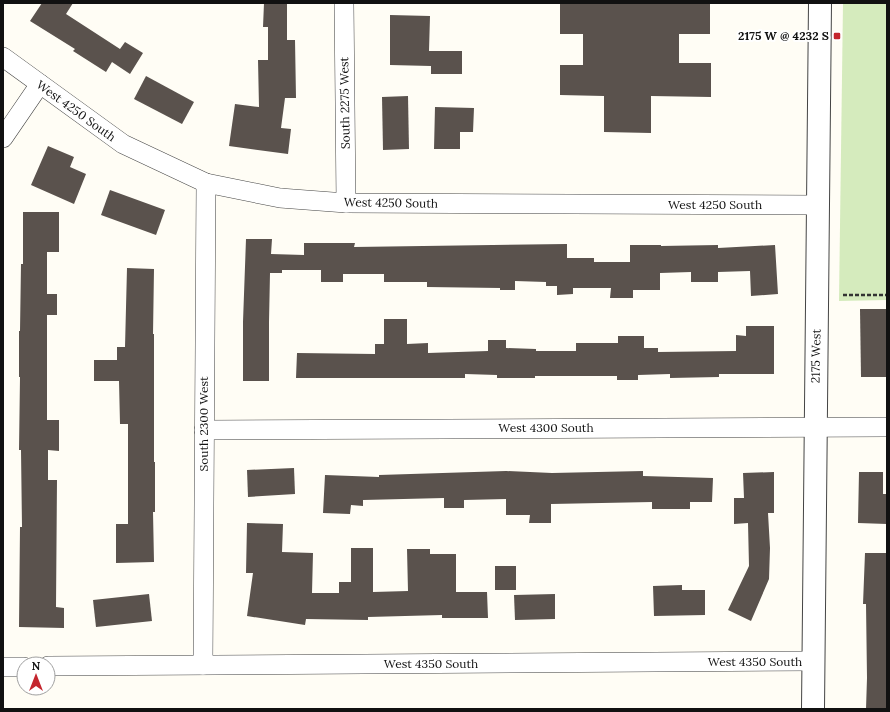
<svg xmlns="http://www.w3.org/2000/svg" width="890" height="712" viewBox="0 0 890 712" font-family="Lora,serif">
<rect width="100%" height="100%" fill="#fffdf5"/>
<!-- green -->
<polygon fill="#d5ebbd" points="843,3 887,3 887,300 839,301"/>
<!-- building -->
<g fill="#5a524d">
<polygon points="42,3 73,3 66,14 120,49 125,42 143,53 130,74 112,62 106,72 73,51 75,49 30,21"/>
<polygon points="264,3 287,3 287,40 295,40 296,98 285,98 281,128 291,129 288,154 229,146 235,104 259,107 258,60 268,60 268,27 263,27"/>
<polygon points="560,3 710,3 710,34 679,34 679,63 711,63 711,97 651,96 651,133 604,132 604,96 560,95 560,65 583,65 583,34 560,34"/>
<polygon points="390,15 430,16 429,51 462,51 462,74 431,74 431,66 390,65"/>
<polygon points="146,76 194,102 182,124 134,99"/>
<polygon points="408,96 409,149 383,150 382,97"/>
<polygon points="435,107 474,108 473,132 460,132 460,149 434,149"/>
<polygon points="48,146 74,157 70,167 86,174 74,204 31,185"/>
<polygon points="110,190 165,210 156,235 101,215"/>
<polygon points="23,212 59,212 59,252 47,252 47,294 57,294 57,315 47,315 47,420 59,420 59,451 48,450 48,480 57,480 56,607 64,608 64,628 19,627 20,527 22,527 21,450 19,450 20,377 19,377 19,331 20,331 21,264 23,264"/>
<polygon points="246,239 272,239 271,254 304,255 304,243 355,243 354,247 567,244 567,258 594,258 594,262 630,262 630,245 661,245 661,246 718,245 718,248 775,245 778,294 751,296 750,271 718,272 718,282 691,282 691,272 660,273 660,290 633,290 633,298 610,298 611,288 573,288 573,294 557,295 557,286 546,286 546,282 515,281 515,290 500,290 500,288 427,287 427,282 384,282 384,274 343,274 343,282 321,282 321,270 282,270 282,273 270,273 269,322 269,381 243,381 243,322"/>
<polygon points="127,268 154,269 153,334 154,334 154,462 155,462 155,512 153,512 154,562 116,563 116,524 128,524 128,424 120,424 119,381 94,381 94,360 117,360 117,347 125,347"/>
<polygon points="860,309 887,309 887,377 861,377"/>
<polygon points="384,319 407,319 407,344 428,343 428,353 488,351 488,340 506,340 506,348 536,349 536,351 576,351 576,343 618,343 618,336 644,336 644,348 658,348 658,352 736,351 736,335 746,336 746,326 774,326 774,374 719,374 719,377 670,378 670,374 638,375 638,380 617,380 617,376 535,376 535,378 497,378 497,375 465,374 465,378 296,378 297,353 375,354 375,344 384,344"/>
<polygon points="294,468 295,494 248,497 247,470"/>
<polygon points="506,471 552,473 643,471 643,476 713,478 712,502 690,502 690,509 652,509 652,502 551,504 551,523 529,523 530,515 506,515 506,499 464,500 464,508 444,508 444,498 363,500 363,506 351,505 350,514 323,513 325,475 379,477 379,475"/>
<polygon points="774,472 774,513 768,513 770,548 769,579 751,621 728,610 749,566 748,523 734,524 734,498 744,498 743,473"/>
<polygon points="859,472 883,472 883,494 887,494 887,524 858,523"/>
<polygon points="247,523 283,524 282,552 313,553 312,593 339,593 339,582 351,582 351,548 373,548 373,592 408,591 407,549 430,549 430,554 456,554 456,592 487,592 488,618 442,618 442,615 368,617 368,620 306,619 305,625 247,616 253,573 246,573"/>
<polygon points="865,553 887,553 887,709 866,709 867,678 866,604 863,604"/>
<rect x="495" y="566" width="21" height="24"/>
<polygon points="682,585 682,590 705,590 705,615 654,616 653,586"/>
<polygon points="149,594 152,621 96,627 93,600"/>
<polygon points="555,594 555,619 515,620 514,595"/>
</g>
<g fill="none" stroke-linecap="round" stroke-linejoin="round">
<defs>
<g id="minor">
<polyline points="344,3 346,203"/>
<polyline points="3,57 123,144 206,183 280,198 346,203 818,205"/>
<polyline points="3,138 40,84"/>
<polyline points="204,430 887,427"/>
<polyline points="203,665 206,183"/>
<polyline points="48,666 813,661"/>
<polyline points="3,667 24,667"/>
</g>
<polyline id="tertiary" points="813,709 820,3"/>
</defs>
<!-- minor casing -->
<use href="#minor" stroke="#444" stroke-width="20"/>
<!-- tertiary casing -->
<use href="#tertiary" stroke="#444" stroke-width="24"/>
<!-- path -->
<polyline stroke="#333" stroke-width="2.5" stroke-dasharray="4 2" stroke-linecap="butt" points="843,295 887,295"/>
<!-- minor -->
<use href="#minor" stroke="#fff" stroke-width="19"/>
<!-- tertiary -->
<use href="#tertiary" stroke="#fff" stroke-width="22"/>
</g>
<!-- markers -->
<rect fill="#c4262e" stroke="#fff" stroke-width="1.5" x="833" y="32" width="8" height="8" rx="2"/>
<g text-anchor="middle" stroke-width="4" stroke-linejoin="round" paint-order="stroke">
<!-- poi labels -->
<g font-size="12" font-weight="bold" fill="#111" stroke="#fff" text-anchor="end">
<text x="829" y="40">2175 W @ 4232 S</text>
</g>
<!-- street labels -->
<g font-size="12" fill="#111" stroke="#fff">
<text transform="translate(345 103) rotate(-91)" y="4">South 2275 West</text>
<text transform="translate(76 111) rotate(36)" y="4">West 4250 South</text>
<text transform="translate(391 203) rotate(1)" y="4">West 4250 South</text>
<text x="715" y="209">West 4250 South</text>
<text transform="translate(816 356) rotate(-89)" y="4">2175 West</text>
<text transform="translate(204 424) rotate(-90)" y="4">South 2300 West</text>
<text x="546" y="432">West 4300 South</text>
<text x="755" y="666">West 4350 South</text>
<text x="431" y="668">West 4350 South</text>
</g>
</g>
<!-- border -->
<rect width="890" height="712" fill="none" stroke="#111111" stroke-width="8"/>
<!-- north arrow -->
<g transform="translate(36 676)"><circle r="19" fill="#ffffff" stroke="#a0a0a0"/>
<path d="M0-3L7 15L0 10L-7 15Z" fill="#c4262e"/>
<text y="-6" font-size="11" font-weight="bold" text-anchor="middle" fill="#111111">N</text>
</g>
</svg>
